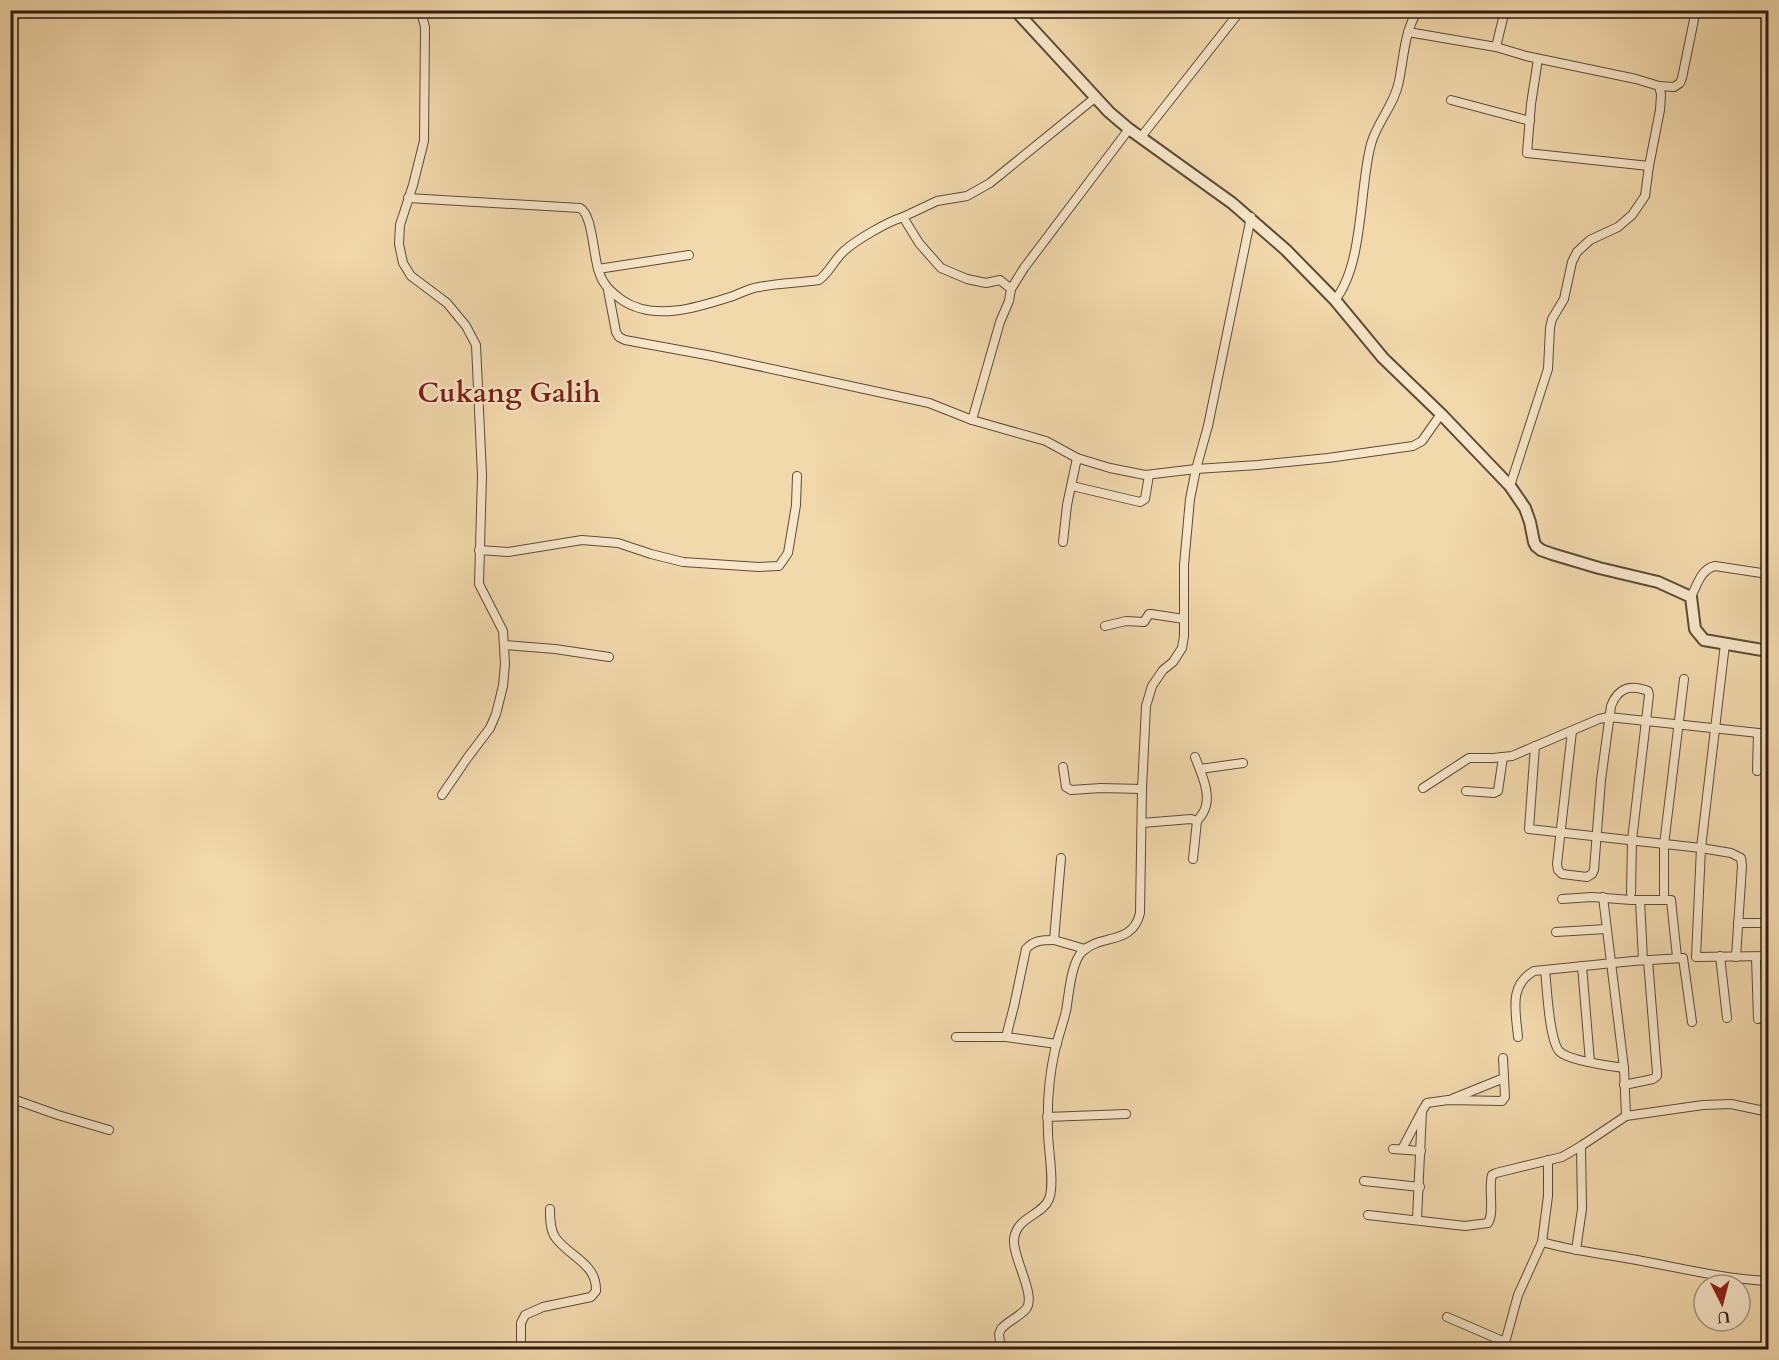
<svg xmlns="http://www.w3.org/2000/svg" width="1779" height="1360" viewBox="0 0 1779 1360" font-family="Cardo,serif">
<rect width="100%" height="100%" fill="#f2d9ac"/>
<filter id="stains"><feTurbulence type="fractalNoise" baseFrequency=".00333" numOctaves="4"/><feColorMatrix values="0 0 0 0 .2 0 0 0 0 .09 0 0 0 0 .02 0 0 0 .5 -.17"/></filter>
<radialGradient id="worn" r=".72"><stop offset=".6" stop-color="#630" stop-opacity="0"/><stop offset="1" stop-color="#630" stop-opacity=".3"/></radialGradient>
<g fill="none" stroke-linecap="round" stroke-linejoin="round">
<defs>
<g id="minor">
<polyline points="417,10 421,12 425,27 424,141 413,185 400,225 399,244 403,263 411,276 447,303 466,326 476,345 482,475 479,584 503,631 505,664 503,686 496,714 490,728 468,757 442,795"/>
<polyline points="1408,32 1496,47 1526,56 1636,79 1659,86 1674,87 1680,83 1682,78 1696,10"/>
<polyline points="1496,47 1505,10"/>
<polyline points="1538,59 1531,104 1527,153 1649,166"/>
<polyline points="1451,100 1530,121"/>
<polyline points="1141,137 1241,10"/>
<path d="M408,198L580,208C593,215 593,256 599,272C603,285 611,292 622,300C654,322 699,307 733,296C741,293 750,288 759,287C779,283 799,283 819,280C829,273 834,260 844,251C856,240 887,222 903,217"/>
<polyline points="598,269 689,255"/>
<polyline points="1011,289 1024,268 1129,129"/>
<polyline points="608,290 616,332 619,337 625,340 712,356 929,403 972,420"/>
<path d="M1335,300C1364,264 1359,188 1371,144C1377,122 1395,104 1399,81C1404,57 1404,32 1418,10"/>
<polyline points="1077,458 1046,441 972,420 1000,322 1009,301 1011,289 1000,280 986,283 967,279 941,268 919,243 903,217 937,201 967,196 990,183 1096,97"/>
<polyline points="1072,486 1140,502 1145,499 1149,475"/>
<polyline points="1510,486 1548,369 1550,328 1552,319 1564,299 1572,262 1577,252 1590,240 1618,227 1632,215 1645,196 1649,166 1660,110 1661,94 1659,86"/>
<polyline points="1063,542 1067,505 1077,458 1110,468 1145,475 1196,469 1258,465 1328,458 1413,446 1422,441 1441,414"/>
<polyline points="479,550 508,552 582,540 618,543 651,554 683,562 759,567 779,566 788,553 796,505 797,476"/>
<path d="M1691,597C1697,585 1701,569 1715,566L1768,574"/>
<polyline points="1105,626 1126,621 1144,622 1149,614 1151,614 1184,619"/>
<polyline points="1725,644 1701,848 1696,957 1768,956"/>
<polyline points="504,645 555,649 609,657"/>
<path d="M1572,731L1557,864L1558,870L1562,874L1587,877L1592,874L1594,870L1601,780L1611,706C1618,688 1630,684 1648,691L1649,695L1632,840L1631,893"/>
<polyline points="1535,746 1529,829 1701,848 1731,853 1741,858 1742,866 1736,957"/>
<path d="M1195,757C1201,773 1213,796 1203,813C1201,816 1199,819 1197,821"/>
<polyline points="1063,767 1066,787 1071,790 1101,788 1142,789"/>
<polyline points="1200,769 1243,763"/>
<polyline points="1757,771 1758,733"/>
<polyline points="1423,788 1469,758 1493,758 1512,756 1599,719 1609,717 1768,734"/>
<polyline points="1466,791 1494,793 1498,791 1503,757"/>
<polyline points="1142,823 1191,819 1197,821 1193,859"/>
<polyline points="1061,858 1054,940 1085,949"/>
<polyline points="1664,894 1664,845 1684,679"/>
<polyline points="1603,897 1624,1068 1626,1116"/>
<polyline points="1562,899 1592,897 1631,900 1671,900 1677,957"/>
<polyline points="1640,900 1643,960"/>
<polyline points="1738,923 1768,923"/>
<polyline points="1556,932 1606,929"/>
<polyline points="1720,956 1727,1018"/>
<polyline points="1756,957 1758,1019"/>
<polyline points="1582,966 1590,1062"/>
<path d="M1545,970C1547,987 1549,1042 1560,1052C1570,1061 1610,1066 1624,1068"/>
<polyline points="956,1037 1006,1037 1057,1044"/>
<path d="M1006,1037L1014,1006L1026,949C1034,940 1043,940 1054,940"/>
<path d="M1518,1037C1516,1012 1508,986 1534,971L1633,961L1683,958L1692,1022"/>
<polyline points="1624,1085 1653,1079 1657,1076 1657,1073 1648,960"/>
<polyline points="10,1098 58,1115 109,1130"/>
<polyline points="1452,1099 1504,1078"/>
<polyline points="1047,1117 1126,1114"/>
<polyline points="1393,1149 1421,1151"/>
<polyline points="1402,1149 1421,1113"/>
<polyline points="1364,1181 1420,1187"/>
<path d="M1368,1215L1465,1226L1488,1223C1495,1212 1488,1189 1492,1175L1496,1173L1562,1157L1581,1146L1626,1116L1703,1105L1731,1104L1764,1111L1768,1096"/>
<polyline points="1417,1219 1422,1111 1427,1103 1448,1100 1502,1101 1505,1097 1503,1058"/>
<path d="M1542,1242C1573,1251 1605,1254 1637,1260C1681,1268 1724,1279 1768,1281"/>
<polyline points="1576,1250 1582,1209 1581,1146"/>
<polyline points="1447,1317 1505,1342"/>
<path d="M521,1350V1323L525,1315L543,1307L591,1297L596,1291C597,1263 569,1257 555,1237C550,1229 550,1218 550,1209"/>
<path d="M1001,1350L999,1334L1001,1329C1008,1321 1019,1317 1026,1309C1037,1296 1012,1257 1014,1239C1017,1216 1042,1216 1049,1199C1055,1184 1048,1149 1048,1132C1047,1105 1049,1076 1055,1050C1058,1037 1063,1024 1066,1011C1069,995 1071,961 1083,951C1101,934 1133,945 1140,913L1142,789L1146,706L1152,686L1163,670L1173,662L1182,648L1184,636V565L1190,499L1196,469L1208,426L1251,217"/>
<polyline points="1503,1350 1518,1295 1542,1242 1548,1196 1548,1160"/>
</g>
<polyline id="tertiary" points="1015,10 1109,112 1129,129 1232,203 1286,250 1335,300 1383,358 1441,414 1510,486 1525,508 1530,522 1534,542 1536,546 1541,550 1552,554 1599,568 1658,582 1691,597 1695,629 1704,640 1768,651"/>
</defs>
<!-- minor casing -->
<use href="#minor" stroke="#5e4a39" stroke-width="10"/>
<!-- tertiary casing -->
<use href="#tertiary" stroke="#5e4a39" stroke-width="14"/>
<!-- minor -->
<use href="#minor" stroke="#f7e6c9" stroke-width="8"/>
<!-- tertiary -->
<use href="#tertiary" stroke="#f7e6c9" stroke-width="10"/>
</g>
<g text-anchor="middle" stroke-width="4.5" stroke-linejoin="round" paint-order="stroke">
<!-- quarter labels -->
<g font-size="28" font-weight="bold" fill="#7a1f14" stroke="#f7e6c9">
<text x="509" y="402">Cukang Galih</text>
</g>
</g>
<!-- margin -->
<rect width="1779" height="1360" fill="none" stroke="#f2d9ac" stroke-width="36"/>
<rect x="12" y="12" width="1755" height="1336" fill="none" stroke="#2d1b13" stroke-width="3"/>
<rect x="18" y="18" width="1743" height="1324" fill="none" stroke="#2d1b13" stroke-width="1.5"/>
<!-- north arrow -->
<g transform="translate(1722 1303) rotate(174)"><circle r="28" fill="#f7e6c9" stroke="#a69580" stroke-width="1.5"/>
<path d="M0-4.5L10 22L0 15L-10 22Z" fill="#8f2418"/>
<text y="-9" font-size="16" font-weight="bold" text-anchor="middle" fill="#2d1b13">U</text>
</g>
<rect width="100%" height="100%" filter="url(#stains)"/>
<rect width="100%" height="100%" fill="url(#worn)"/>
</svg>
